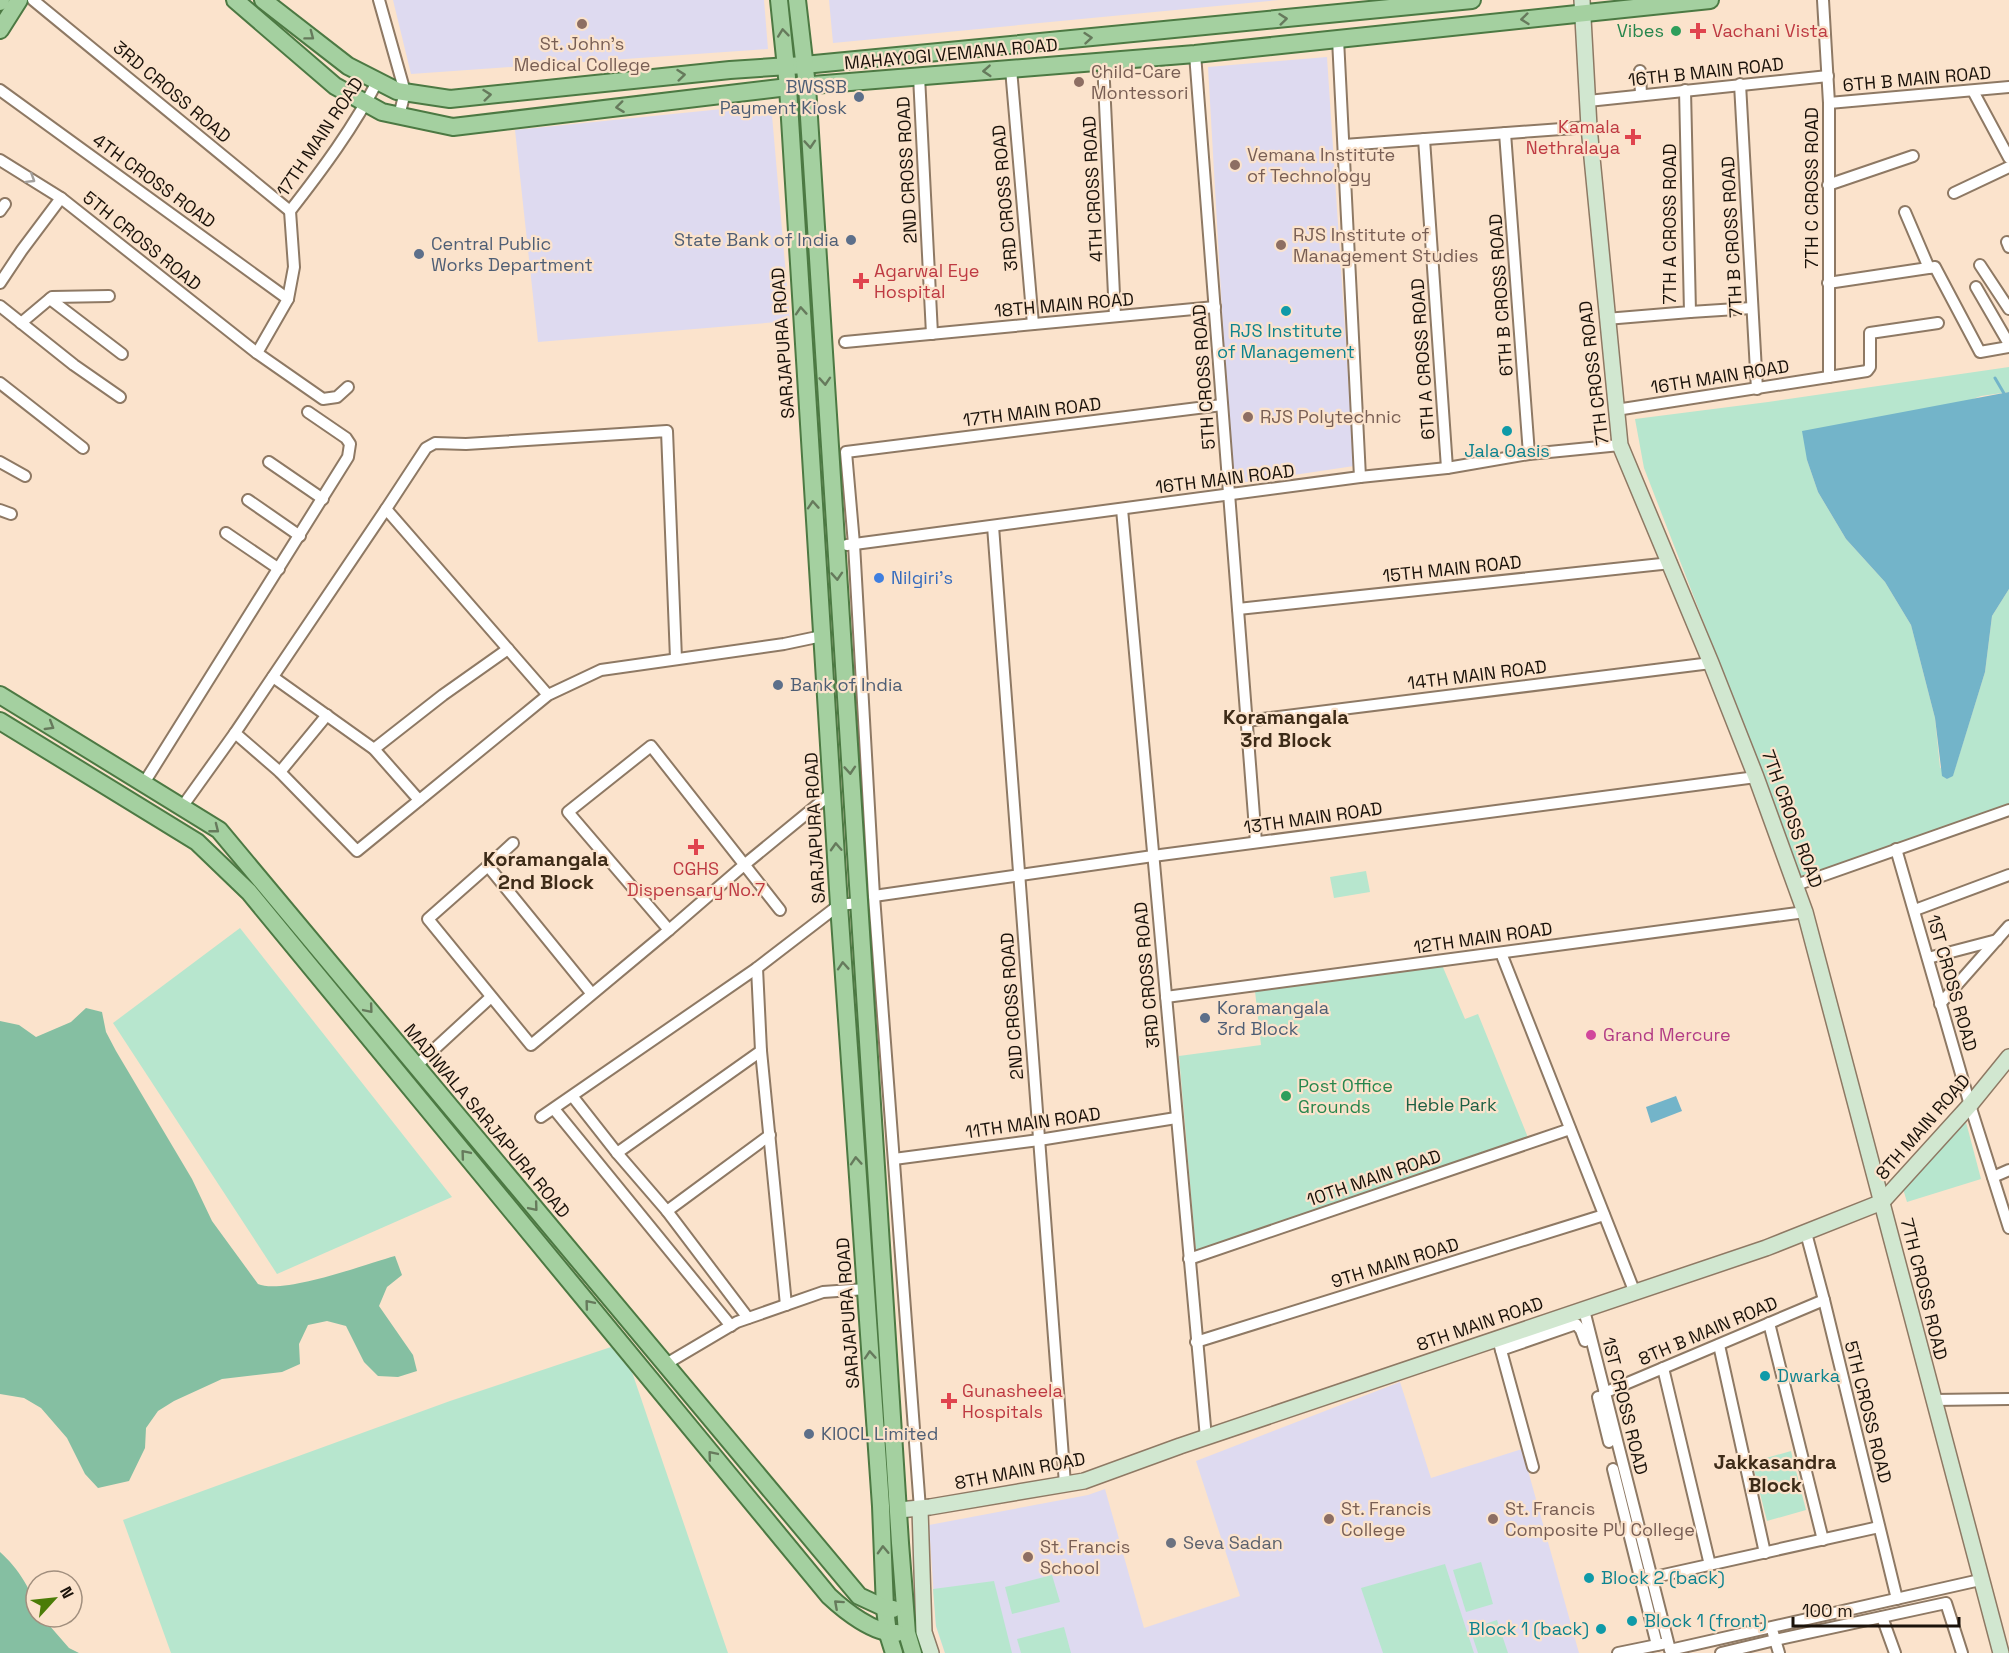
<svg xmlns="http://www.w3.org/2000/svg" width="2009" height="1653" viewBox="0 0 2009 1653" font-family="'Space Grotesk',sans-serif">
<rect width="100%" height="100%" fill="#fbe3cc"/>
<!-- education -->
<g fill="#dedaf0">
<polygon points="393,0 764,0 768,49 411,74"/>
<polygon points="829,0 1279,0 833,43"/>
<polygon points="1327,57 1354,466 1232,484 1208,67"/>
<polygon points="771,104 790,321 538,342 515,130"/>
<polygon points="1400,1382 1431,1478 1522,1449 1579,1653 945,1653 936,1626 929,1525 1088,1495 1105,1489 1144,1628 1240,1596 1196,1461"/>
</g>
<!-- green -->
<g fill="#b7e6ce">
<polygon points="2009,367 2009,392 1981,396 1807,460 1818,492 1846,539 1885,582 1911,625 1935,718 1940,767 1947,779 1953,775 1985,672 1992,616 2009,589 2009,810 1802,885 1757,760 1644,468 1635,419 1768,402"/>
<polygon points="1366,871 1370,892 1334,898 1330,877"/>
<polygon points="240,928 452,1197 277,1274 113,1023"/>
<polygon points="1442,965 1465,1019 1478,1014 1529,1140 1196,1253 1179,1056 1261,1045 1255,991 1365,977"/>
<polygon points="1966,1122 1981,1179 1907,1202 1903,1189"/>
<polygon points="611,1347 632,1372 728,1653 171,1653 123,1520 450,1401"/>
<polygon points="1791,1451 1806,1510 1767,1521 1752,1462"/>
<polygon points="1481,1562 1493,1604 1466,1612 1453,1570"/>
<polygon points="1445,1564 1474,1653 1383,1653 1361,1588"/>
<polygon points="1052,1575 1060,1602 1012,1614 1005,1587"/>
<polygon points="994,1581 1012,1653 945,1653 936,1626 933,1589"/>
<polygon points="1497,1620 1508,1653 1478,1653 1470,1629"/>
<polygon points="1064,1627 1071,1653 1021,1653 1017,1639"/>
</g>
<!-- forest -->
<g fill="#85bfa2">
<path d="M86,1008L102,1012L106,1032L116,1051L192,1179L212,1221L258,1284C283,1295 366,1264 395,1256L402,1275L387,1287L379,1306L413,1355L417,1371L398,1377L378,1376L364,1362L346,1326L327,1321L308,1325L299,1344L300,1364L282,1372L222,1379L174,1401L158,1411L146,1428L145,1448L129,1481L98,1488L85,1474L67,1438L41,1408L24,1398L0,1394V1021L19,1025L36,1037L71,1022Z"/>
<path d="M0,1552C17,1567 36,1594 36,1617H42L69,1648L79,1653H0Z"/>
</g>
<!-- water -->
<g fill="#73b4c9">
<polygon points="2009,392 2009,589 1992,616 1985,672 1953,776 1947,779 1942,776 1935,718 1911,625 1885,582 1846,539 1818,492 1807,460 1802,431"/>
<polygon points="1676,1096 1682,1111 1651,1123 1646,1107"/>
</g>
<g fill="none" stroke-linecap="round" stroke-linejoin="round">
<!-- stream -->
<polyline stroke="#73b4c9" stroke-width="3" points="1995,378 2009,402"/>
<defs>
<g id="street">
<polyline points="33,0 290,211"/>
<polyline points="379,0 405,92 399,116"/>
<polyline points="1823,0 1829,103 1829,377"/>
<polyline points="1338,39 1360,477"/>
<polyline points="1195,54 1256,842"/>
<polyline points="1103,61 1115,316"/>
<polyline points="1011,69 1033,324"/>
<polyline points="1640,71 1641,95"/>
<polyline points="919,76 932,334"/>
<polyline points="1740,84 1757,389"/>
<polyline points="0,90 288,299"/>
<polyline points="1973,91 2009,158"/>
<polyline points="1588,101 1828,76"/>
<polyline points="1829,103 2009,87"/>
<polyline points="1505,133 1529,454"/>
<polyline points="1424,139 1447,468"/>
<polyline points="1344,145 1589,127"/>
<polyline points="0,160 61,198"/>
<polyline points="1828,185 1913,156"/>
<polyline points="1954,193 2009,167"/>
<polyline points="0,211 5,204"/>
<path d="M290,211C322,170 354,127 378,80"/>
<polyline points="1905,212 1929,268"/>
<polyline points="2007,242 2009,247"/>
<polyline points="1980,265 2009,309"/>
<polyline points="0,283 22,250 61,198 257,353 323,399 337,397 348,387"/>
<polyline points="1828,283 1935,267 1980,352 2009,347"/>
<polyline points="1976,287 2009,344"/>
<polyline points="50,299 122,354"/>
<polyline points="0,306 74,365 120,397"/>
<polyline points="1690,312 1752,308"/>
<polyline points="1606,319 1690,312 1685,90"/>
<polyline points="21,323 52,297 109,296"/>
<polyline points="845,342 1215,307"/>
<polyline points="257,353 288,299 294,267 290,211"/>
<polyline points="0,383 83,448"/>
<polyline points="1616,410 1867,371 1870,367 1870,333 1938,323"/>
<polyline points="0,462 25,476"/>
<polyline points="269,462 323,499"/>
<polyline points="248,500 300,536"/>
<polyline points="386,509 426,448 435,443 466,444 667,431 676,659"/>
<polyline points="1122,509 1206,1438"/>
<polyline points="0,510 11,514"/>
<polyline points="993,526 1065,1484"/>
<polyline points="226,533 279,569"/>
<polyline points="847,545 1360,477 1447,468 1529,454 1620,445"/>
<polyline points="1238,609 1671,563"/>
<polyline points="273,677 374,749 419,800"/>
<polyline points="548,695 357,851 280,772 235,733 386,509 548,695 601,670 784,644 822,636"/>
<polyline points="1246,721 1711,663"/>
<polyline points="374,749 443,695 508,649"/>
<polyline points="280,772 327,715"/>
<polyline points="144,783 348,457 350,444 346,438 308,412"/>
<polyline points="182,807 235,733"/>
<polyline points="1896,849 1970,1105 2009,1228"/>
<polyline points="488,866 513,843"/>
<polyline points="1796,885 2009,810"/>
<polyline points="874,896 1153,856 1756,777"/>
<polyline points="780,910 651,746 568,812 669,930 744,865 833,792"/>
<polyline points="1915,910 2009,875"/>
<polyline points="1501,953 1635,1293"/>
<polyline points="1928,958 1997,940"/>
<polyline points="757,968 761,1051 786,1305"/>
<polyline points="592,994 488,866 428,919 531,1045 669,930"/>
<polyline points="1166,997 1805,912"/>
<polyline points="1940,1004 2009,926"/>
<polyline points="416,1066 491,997"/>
<polyline points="573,1097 617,1153 667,1211 748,1318"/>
<polyline points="554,1109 731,1326"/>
<polyline points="541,1117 757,968 839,905 858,903"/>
<polyline points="617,1153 761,1051"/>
<polyline points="894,1159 1039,1140 1176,1118"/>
<polyline points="1993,1177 2009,1170"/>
<polyline points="667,1211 770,1135"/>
<polyline points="1806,1233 1824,1300 1897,1599"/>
<polyline points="1189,1259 1570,1129"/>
<polyline points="1584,1310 1670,1650 1980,1580"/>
<polyline points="1769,1323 1823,1540"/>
<polyline points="1196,1342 1604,1215"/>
<polyline points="1499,1343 1533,1467"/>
<polyline points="1719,1345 1765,1553"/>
<polyline points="1501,1350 1576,1324 1581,1330 1585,1341"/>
<polyline points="666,1364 737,1322 823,1292 866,1289"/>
<polyline points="1663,1368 1710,1565"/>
<polyline points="1604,1393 1824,1300"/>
<polyline points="1598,1397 1609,1442"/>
<polyline points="1933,1400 2009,1399"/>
<polyline points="1613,1469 1657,1645"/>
<polyline points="920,1509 874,896 854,544 846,452 1222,405"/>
<polyline points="1650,1578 1879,1527"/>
<polyline points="1882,1617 1895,1653"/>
<polyline points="1773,1633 1779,1653"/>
<polyline points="1618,1653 1662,1644"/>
<polyline points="1721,1653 1775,1640 1946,1603 1962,1653"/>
</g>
<g id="secondary">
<polyline points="1582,0 1589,127 1620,445 1711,663 1756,777 1805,912 2001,1653"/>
<polyline points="920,1509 924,1632 931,1653"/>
<polyline points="899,1510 930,1507 1084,1481 1180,1446 1766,1248 1882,1202 1970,1105 2009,1057"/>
</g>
<g id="primary">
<polyline points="235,0 335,86 382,112 453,127 788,87 1195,54 1710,0"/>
<polyline points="263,0 348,66 397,91 450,99 730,70 804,65 1472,0"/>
<polyline points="779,0 788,87 839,905 881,1506 885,1608 888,1634 894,1653"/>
<polyline points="797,0 807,86 900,1543 907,1633 913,1653"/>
<polyline points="0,2 1,0"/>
<polyline points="0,30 19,0"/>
<polyline points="0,695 219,830 859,1596 885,1608 893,1609"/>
<path d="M0,721L197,842L249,892L829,1596C845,1611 874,1634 897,1633"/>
</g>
</defs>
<!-- street casing -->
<use href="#street" stroke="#8e7964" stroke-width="14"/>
<!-- secondary casing -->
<use href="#secondary" stroke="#8e7964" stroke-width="18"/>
<!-- primary casing -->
<use href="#primary" stroke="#4c7943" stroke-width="20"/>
<!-- street -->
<use href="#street" stroke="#fff" stroke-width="10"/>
<!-- secondary -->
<use href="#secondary" stroke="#d1e7d0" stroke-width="15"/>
<!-- primary -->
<use href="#primary" stroke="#a4d0a0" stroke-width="16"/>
</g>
<!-- one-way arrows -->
<defs><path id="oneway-chevron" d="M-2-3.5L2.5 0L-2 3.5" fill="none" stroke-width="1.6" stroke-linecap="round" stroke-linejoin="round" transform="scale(1.5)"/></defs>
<g stroke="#667a5c">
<use href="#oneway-chevron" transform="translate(1283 19) rotate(-6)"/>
<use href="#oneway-chevron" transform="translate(1525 19) rotate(174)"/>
<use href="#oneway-chevron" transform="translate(783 33) rotate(-96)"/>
<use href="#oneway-chevron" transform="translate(310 36) rotate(37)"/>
<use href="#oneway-chevron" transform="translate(1088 38) rotate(-5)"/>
<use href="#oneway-chevron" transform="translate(987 71) rotate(176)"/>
<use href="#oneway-chevron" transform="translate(681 75) rotate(-6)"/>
<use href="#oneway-chevron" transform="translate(487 95) rotate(-6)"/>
<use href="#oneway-chevron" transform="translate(620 107) rotate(173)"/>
<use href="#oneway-chevron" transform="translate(810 144) rotate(86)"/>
<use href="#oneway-chevron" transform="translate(801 311) rotate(-94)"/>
<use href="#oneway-chevron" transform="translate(825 381) rotate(86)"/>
<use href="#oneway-chevron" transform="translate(813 505) rotate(-94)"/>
<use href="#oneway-chevron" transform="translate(837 576) rotate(86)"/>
<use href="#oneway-chevron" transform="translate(50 726) rotate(31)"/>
<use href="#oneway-chevron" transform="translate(850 770) rotate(86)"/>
<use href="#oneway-chevron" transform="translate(215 829) rotate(38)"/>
<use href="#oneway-chevron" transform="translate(836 847) rotate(-93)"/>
<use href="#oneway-chevron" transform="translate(843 966) rotate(-94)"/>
<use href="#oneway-chevron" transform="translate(369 1009) rotate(50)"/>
<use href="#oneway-chevron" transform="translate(465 1154) rotate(-130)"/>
<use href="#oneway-chevron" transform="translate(856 1161) rotate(-94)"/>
<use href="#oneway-chevron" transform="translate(534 1207) rotate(50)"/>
<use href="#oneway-chevron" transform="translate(589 1304) rotate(-130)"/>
<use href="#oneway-chevron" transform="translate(870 1355) rotate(-94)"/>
<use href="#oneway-chevron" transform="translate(712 1455) rotate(-130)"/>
<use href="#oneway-chevron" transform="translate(883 1550) rotate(-92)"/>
<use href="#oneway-chevron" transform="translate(838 1604) rotate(-138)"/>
</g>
<use stroke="#a3a09d" href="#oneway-chevron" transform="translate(31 179) rotate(32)"/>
<!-- markers -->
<g fill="#8d6e63" stroke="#fbe3cc" stroke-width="2">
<circle cx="582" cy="24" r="6"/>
<circle cx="1079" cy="82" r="6"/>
<circle cx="1235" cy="165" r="6"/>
<circle cx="1281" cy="245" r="6"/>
<circle cx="1248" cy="417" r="6"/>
<circle cx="1329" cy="1519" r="6"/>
<circle cx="1493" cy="1519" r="6"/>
<circle cx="1028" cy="1557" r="6"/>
</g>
<g fill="#2e9e5b" stroke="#fbe3cc" stroke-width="2">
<circle cx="1676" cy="31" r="6"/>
<circle cx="1286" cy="1096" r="6"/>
</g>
<g fill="#e0444e" stroke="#fbe3cc" stroke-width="2">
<path d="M1695 22h6v6h6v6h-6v6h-6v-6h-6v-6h6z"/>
<path d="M1630 128h6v6h6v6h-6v6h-6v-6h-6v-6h6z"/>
<path d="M858 272h6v6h6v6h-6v6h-6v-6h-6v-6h6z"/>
<path d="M693 838h6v6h6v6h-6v6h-6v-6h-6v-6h6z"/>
<path d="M946 1392h6v6h6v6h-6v6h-6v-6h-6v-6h6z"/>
</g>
<g fill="#5c6f8a" stroke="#fbe3cc" stroke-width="2">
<circle cx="859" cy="97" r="6"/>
<circle cx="851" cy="240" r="6"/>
<circle cx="419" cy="254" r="6"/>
<circle cx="778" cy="685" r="6"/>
<circle cx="1205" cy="1018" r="6"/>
<circle cx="809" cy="1434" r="6"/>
</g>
<g fill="#0f9aa8" stroke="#fbe3cc" stroke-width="2">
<circle cx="1286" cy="311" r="6"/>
<circle cx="1507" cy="431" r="6"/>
<circle cx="1765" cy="1376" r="6"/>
<circle cx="1589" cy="1578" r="6"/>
<circle cx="1632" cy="1621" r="6"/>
<circle cx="1601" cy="1629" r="6"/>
</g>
<circle fill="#3f7fe0" stroke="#fbe3cc" stroke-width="2" cx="879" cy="578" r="6"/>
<circle fill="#d1479c" stroke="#fbe3cc" stroke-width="2" cx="1591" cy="1035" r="6"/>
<circle fill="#6b7280" stroke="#fbe3cc" stroke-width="2" cx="1171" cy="1543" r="6"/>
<g text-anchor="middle" stroke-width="4.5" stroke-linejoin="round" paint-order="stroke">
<!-- leisure labels -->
<g font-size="18" fill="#27864d" stroke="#fbe3cc" text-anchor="end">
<text x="1664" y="37">Vibes</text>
<text x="1298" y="1092" text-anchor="start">Post Office<tspan x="1298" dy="21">Grounds</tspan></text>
</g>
<!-- health labels -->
<g font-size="18" fill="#be3a42" stroke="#fbe3cc" text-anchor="start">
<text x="1712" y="37">Vachani Vista</text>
<text x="1620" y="133" text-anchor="end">Kamala<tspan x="1620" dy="21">Nethralaya</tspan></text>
<text x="874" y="277">Agarwal Eye<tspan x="874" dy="21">Hospital</tspan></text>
<text x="696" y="875" text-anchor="middle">CGHS<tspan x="696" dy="21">Dispensary No.7</tspan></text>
<text x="962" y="1397">Gunasheela<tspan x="962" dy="21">Hospitals</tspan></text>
</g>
<!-- education labels -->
<g font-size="18" fill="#785e54" stroke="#fbe3cc" text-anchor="start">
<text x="582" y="50" text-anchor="middle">St. John's<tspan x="582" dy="21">Medical College</tspan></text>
<text x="1091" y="78">Child-Care<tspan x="1091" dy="21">Montessori</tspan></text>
<text x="1247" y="161">Vemana Institute<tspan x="1247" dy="21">of Technology</tspan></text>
<text x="1293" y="241">RJS Institute of<tspan x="1293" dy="21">Management Studies</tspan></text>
<text x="1260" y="423">RJS Polytechnic</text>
<text x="1341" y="1515">St. Francis<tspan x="1341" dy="21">College</tspan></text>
<text x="1505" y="1515">St. Francis<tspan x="1505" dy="21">Composite PU College</tspan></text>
<text x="1040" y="1553">St. Francis<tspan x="1040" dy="21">School</tspan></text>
</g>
<!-- street labels -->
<g font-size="18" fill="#1a120a" stroke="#fbe3cc">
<text transform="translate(951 54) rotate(-5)" y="6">MAHAYOGI VEMANA ROAD</text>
<text transform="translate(1706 72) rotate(-6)" y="6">16TH B MAIN ROAD</text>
<text transform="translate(1917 79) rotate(-5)" y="6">6TH B MAIN ROAD</text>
<text transform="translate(172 92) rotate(40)" y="6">3RD CROSS ROAD</text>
<text transform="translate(320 137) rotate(-56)" y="6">17TH MAIN ROAD</text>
<text transform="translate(907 170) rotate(-93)" y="6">2ND CROSS ROAD</text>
<text transform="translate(154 181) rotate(36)" y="6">4TH CROSS ROAD</text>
<text transform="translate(1812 188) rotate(-90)" y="6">7TH C CROSS ROAD</text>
<text transform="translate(1093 189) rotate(-93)" y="6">4TH CROSS ROAD</text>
<text transform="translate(1005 198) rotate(-95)" y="6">3RD CROSS ROAD</text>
<text transform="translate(1670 224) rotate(-90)" y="6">7TH A CROSS ROAD</text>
<text transform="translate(1732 237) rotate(-93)" y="6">7TH B CROSS ROAD</text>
<text transform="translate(142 241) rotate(39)" y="6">5TH CROSS ROAD</text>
<text transform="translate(1501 295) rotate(-94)" y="6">6TH B CROSS ROAD</text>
<text transform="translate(1064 305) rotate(-5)" y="6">18TH MAIN ROAD</text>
<text transform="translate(783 343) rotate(-94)" y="6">SARJAPURA ROAD</text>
<text transform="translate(1423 359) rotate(-94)" y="6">6TH A CROSS ROAD</text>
<text transform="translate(1594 373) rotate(-97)" y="6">7TH CROSS ROAD</text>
<text transform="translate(1204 377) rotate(-94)" y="6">5TH CROSS ROAD</text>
<text transform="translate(1720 377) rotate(-9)" y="6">16TH MAIN ROAD</text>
<text transform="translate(1032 412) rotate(-7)" y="6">17TH MAIN ROAD</text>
<text transform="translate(1225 479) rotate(-7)" y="6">16TH MAIN ROAD</text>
<text transform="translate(1452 569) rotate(-6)" y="6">15TH MAIN ROAD</text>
<text transform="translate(1477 675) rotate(-7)" y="6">14TH MAIN ROAD</text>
<text transform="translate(1313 818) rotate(-8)" y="6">13TH MAIN ROAD</text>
<text transform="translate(1792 819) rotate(70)" y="6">7TH CROSS ROAD</text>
<text transform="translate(815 828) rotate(-93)" y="6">SARJAPURA ROAD</text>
<text transform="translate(1483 938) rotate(-8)" y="6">12TH MAIN ROAD</text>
<text transform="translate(1147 975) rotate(-95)" y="6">3RD CROSS ROAD</text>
<text transform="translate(1952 983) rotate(74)" y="6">1ST CROSS ROAD</text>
<text transform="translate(1012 1006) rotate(-94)" y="6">2ND CROSS ROAD</text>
<text transform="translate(487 1121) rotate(50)" y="6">MADIWALA SARJAPURA ROAD</text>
<text transform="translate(1033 1123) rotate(-8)" y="6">11TH MAIN ROAD</text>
<text transform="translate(1923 1127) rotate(-49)" y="6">8TH MAIN ROAD</text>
<text transform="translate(1374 1178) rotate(-19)" y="6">10TH MAIN ROAD</text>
<text transform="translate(1395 1263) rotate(-17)" y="6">9TH MAIN ROAD</text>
<text transform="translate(1924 1289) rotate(76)" y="6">7TH CROSS ROAD</text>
<text transform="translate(848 1313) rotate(-94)" y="6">SARJAPURA ROAD</text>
<text transform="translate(1480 1324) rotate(-19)" y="6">8TH MAIN ROAD</text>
<text transform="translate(1708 1331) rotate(-23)" y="6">8TH B MAIN ROAD</text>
<text transform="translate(1625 1406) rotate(76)" y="6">1ST CROSS ROAD</text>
<text transform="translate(1868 1412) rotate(76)" y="6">5TH CROSS ROAD</text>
<text transform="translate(1020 1471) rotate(-11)" y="6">8TH MAIN ROAD</text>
</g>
<!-- service labels -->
<g font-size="18" fill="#4e5e75" stroke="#fbe3cc" text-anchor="start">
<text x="847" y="93" text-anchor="end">BWSSB<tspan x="847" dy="21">Payment Kiosk</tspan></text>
<text x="839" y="246" text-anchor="end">State Bank of India</text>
<text x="431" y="250">Central Public<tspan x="431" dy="21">Works Department</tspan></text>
<text x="790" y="691">Bank of India</text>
<text x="1217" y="1014">Koramangala<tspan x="1217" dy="21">3rd Block</tspan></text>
<text x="821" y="1440">KIOCL Limited</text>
</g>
<!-- culture labels -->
<g font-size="18" fill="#0d838f" stroke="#fbe3cc" text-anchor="start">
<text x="1286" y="337" text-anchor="middle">RJS Institute<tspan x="1286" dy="21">of Management</tspan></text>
<text x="1507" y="457" text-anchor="middle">Jala Oasis</text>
<text x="1777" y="1382">Dwarka</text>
<text x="1601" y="1584">Block 2 (back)</text>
<text x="1644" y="1627">Block 1 (front)</text>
<text x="1589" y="1635" text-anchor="end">Block 1 (back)</text>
</g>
<!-- shop labels -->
<g font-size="18" fill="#366cbe" stroke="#fbe3cc" text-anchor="start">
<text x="891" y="584">Nilgiri's</text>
</g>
<!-- hotel labels -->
<g font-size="18" fill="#b23c85" stroke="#fbe3cc" text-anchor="start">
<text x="1603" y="1041">Grand Mercure</text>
</g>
<!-- park labels -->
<g font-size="18" fill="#1c6044" stroke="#fbe3cc">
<text x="1451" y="1111">Heble Park</text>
</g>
<!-- worship labels -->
<g font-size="18" fill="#5b616d" stroke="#fbe3cc" text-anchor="start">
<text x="1183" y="1549">Seva Sadan</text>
</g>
<!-- neighbourhood labels -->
<g font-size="20" font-weight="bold" fill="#3d2b18" stroke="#fbe3cc">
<text x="1286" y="724">Koramangala<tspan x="1286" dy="23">3rd Block</tspan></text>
<text x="546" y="866">Koramangala<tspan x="546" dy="23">2nd Block</tspan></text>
<text x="1775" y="1469">Jakkasandra<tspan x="1775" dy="23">Block</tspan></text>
</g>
</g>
<!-- north arrow -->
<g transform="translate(54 1599) rotate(63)"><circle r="28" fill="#fbe3cc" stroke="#a18f7e" stroke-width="1.5"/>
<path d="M0-4.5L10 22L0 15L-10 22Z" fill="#4b7c07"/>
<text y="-9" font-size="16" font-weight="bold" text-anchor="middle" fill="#1a120a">N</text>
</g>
<!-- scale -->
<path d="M1793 1617v9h166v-9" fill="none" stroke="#1a120a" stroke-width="3"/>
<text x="1802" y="1617" font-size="18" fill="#1a120a" stroke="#fbe3cc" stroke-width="4.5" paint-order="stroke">100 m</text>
</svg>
